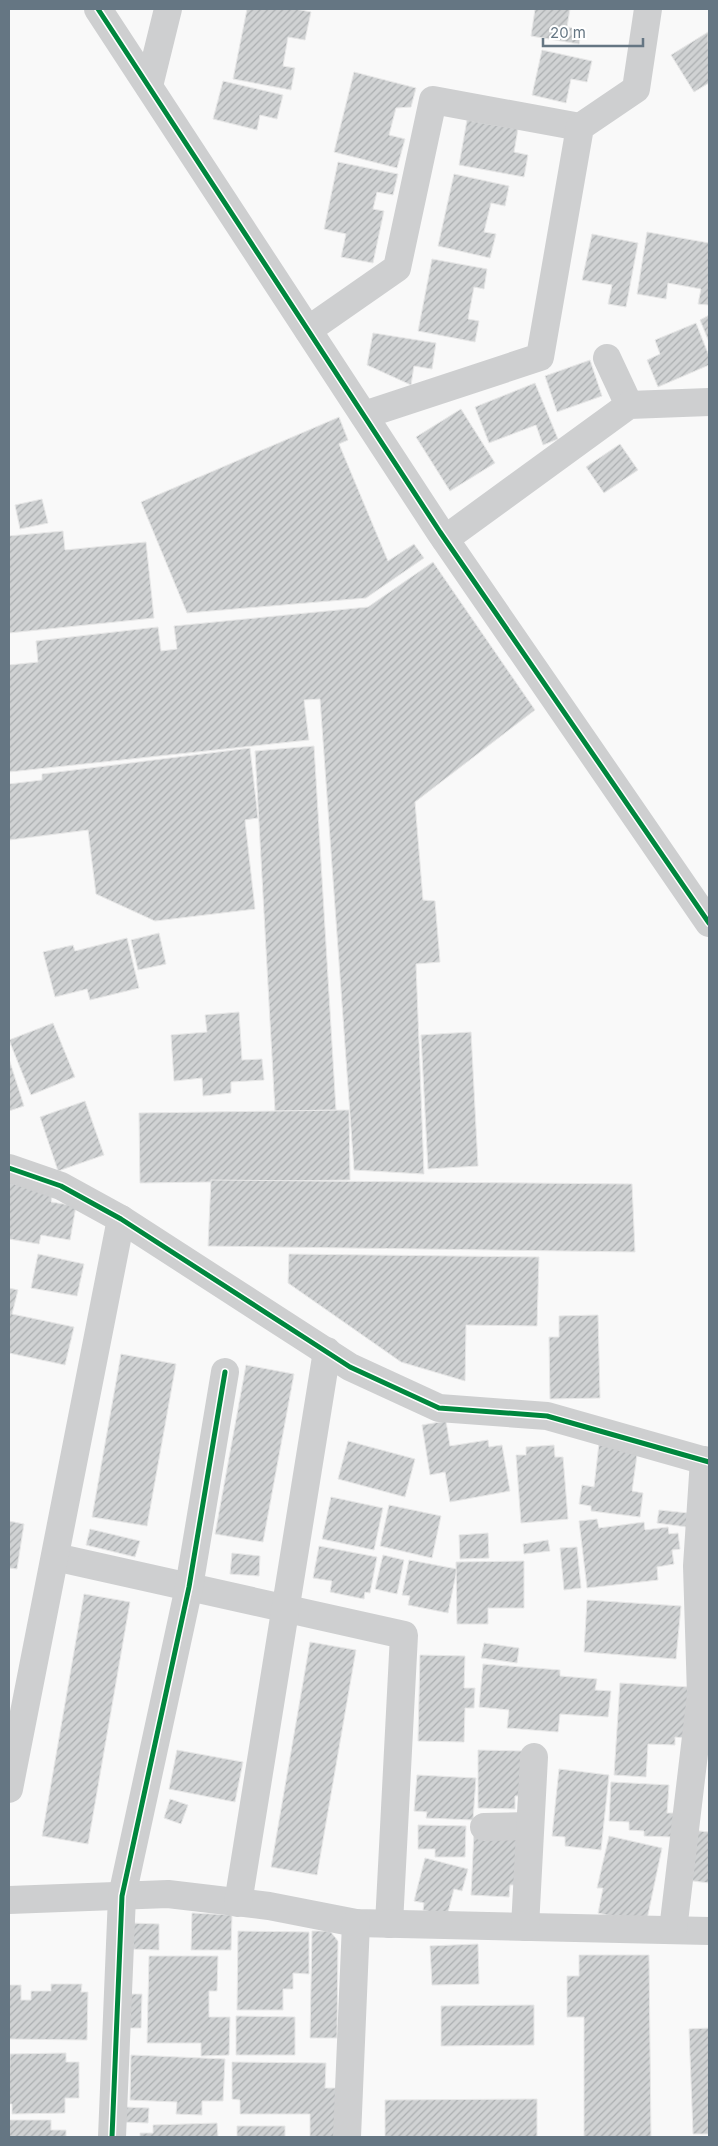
<svg xmlns="http://www.w3.org/2000/svg" width="718" height="2146" viewBox="0 0 718 2146" font-family="Inter,sans-serif">
<defs>
<pattern id="building-hatch" width="6" height="6" patternUnits="userSpaceOnUse" patternTransform="scale(1.25)"><rect width="6" height="6" fill="#d0d2d3"/><path d="M-1 1l2-2M0 6l6-6M5 7l2-2" fill="none" stroke="#acafb1"/></pattern>
</defs>
<rect width="100%" height="100%" fill="#f9f9f9"/>
<!-- building -->
<g fill="url(#building-hatch)" stroke="#e8e8e8">
<polygon points="247,9 295,9 311,12 305,40 288,37 283,66 295,68 291,90 233,79"/>
<polygon points="535,9 570,9 567,27 582,29 579,44 531,36"/>
<polygon points="708,32 709,83 694,92 671,55"/>
<polygon points="542,50 592,61 587,82 571,79 566,103 532,95"/>
<polygon points="354,72 416,88 411,107 396,108 389,135 405,139 397,168 334,152"/>
<polygon points="223,81 283,95 277,119 260,115 257,130 213,119"/>
<polygon points="467,120 518,129 514,152 528,155 524,177 459,165"/>
<polygon points="338,162 398,174 393,195 377,192 373,209 384,211 373,263 341,257 346,234 324,229"/>
<polygon points="454,174 509,186 505,206 491,203 484,232 496,234 490,258 438,246"/>
<polygon points="647,232 709,243 709,305 698,304 701,289 668,283 666,299 637,294"/>
<polygon points="592,234 638,243 626,307 608,304 612,285 582,280"/>
<polygon points="432,259 487,269 484,289 474,287 468,319 479,321 475,342 418,331"/>
<polygon points="709,315 709,342 700,320"/>
<polygon points="696,323 709,356 709,365 658,387 647,360 660,354 655,340"/>
<polygon points="373,333 436,343 432,369 414,366 411,385 367,365"/>
<polygon points="590,360 602,396 557,412 545,376"/>
<polygon points="535,383 558,439 543,445 536,425 489,443 475,407"/>
<polygon points="461,409 495,463 450,491 416,437"/>
<polygon points="339,417 348,440 339,444 388,561 414,544 424,558 366,598 187,613 141,502"/>
<polygon points="620,444 638,470 604,493 586,467"/>
<polygon points="42,499 48,523 20,529 15,505"/>
<polygon points="63,531 65,550 146,542 154,618 9,633 9,536"/>
<polygon points="433,562 535,710 415,802 423,900 435,901 440,962 416,964 424,1174 354,1170 320,699 304,700 309,740 9,772 9,665 38,662 36,641 158,627 161,651 177,649 174,626 368,607"/>
<polygon points="314,746 336,1110 275,1111 255,751"/>
<polygon points="250,748 258,818 245,820 255,909 155,921 96,894 88,830 9,840 9,784 42,780 42,774"/>
<polygon points="159,933 166,964 138,970 131,940"/>
<polygon points="127,938 139,988 90,1000 87,989 55,997 43,952 73,945 75,951"/>
<polygon points="239,1012 242,1060 262,1059 264,1080 231,1082 231,1093 203,1096 202,1078 174,1081 171,1035 207,1032 205,1015"/>
<polygon points="53,1023 75,1077 31,1095 9,1040"/>
<polygon points="471,1032 478,1166 428,1169 421,1035"/>
<polygon points="9,1059 24,1106 9,1111"/>
<polygon points="85,1101 104,1155 58,1171 40,1117"/>
<polygon points="349,1110 350,1180 140,1183 139,1113"/>
<polygon points="9,1179 53,1192 51,1202 76,1206 70,1240 41,1235 39,1244 9,1239"/>
<polygon points="211,1180 632,1184 635,1252 208,1246"/>
<polygon points="38,1254 84,1264 77,1296 31,1288"/>
<polygon points="289,1254 539,1257 537,1326 466,1325 465,1381 401,1362 288,1283"/>
<polygon points="9,1288 18,1290 12,1314 74,1327 65,1365 9,1353"/>
<polygon points="598,1315 600,1398 550,1399 549,1337 559,1337 559,1316"/>
<polygon points="121,1354 176,1364 147,1526 92,1517"/>
<polygon points="246,1365 294,1374 263,1542 215,1534"/>
<polygon points="446,1421 450,1446 488,1440 489,1447 502,1445 510,1491 450,1502 445,1472 430,1475 422,1425"/>
<polygon points="348,1441 415,1459 405,1497 338,1479"/>
<polygon points="599,1443 638,1448 632,1491 643,1493 640,1517 591,1511 591,1506 579,1504 582,1485 594,1487"/>
<polygon points="554,1445 555,1457 563,1457 568,1519 521,1523 516,1455 526,1455 526,1447"/>
<polygon points="331,1497 383,1508 374,1550 322,1539"/>
<polygon points="389,1505 441,1516 432,1558 380,1546"/>
<polygon points="659,1510 688,1513 687,1527 657,1523"/>
<polygon points="597,1519 599,1528 644,1522 645,1530 668,1527 669,1534 678,1533 680,1549 672,1550 674,1564 657,1567 658,1580 587,1588 579,1521"/>
<polygon points="9,1521 24,1524 17,1569 9,1568"/>
<polygon points="90,1529 140,1541 135,1557 86,1545"/>
<polygon points="488,1533 489,1558 460,1559 459,1535"/>
<polygon points="548,1540 550,1551 524,1554 523,1544"/>
<polygon points="319,1546 377,1557 370,1593 365,1592 364,1599 330,1592 332,1581 313,1578"/>
<polygon points="577,1547 581,1588 564,1590 560,1548"/>
<polygon points="232,1553 260,1556 259,1576 230,1574"/>
<polygon points="383,1555 404,1560 397,1594 375,1589"/>
<polygon points="409,1560 457,1569 448,1613 408,1605 410,1596 402,1595"/>
<polygon points="524,1561 524,1608 488,1608 488,1624 457,1624 456,1562"/>
<polygon points="84,1594 130,1602 88,1844 42,1836"/>
<polygon points="587,1600 681,1606 676,1659 584,1652"/>
<polygon points="310,1642 356,1650 317,1875 271,1867"/>
<polygon points="484,1643 519,1648 517,1663 481,1658"/>
<polygon points="420,1655 465,1656 464,1688 475,1688 474,1708 465,1708 464,1742 418,1741"/>
<polygon points="483,1664 560,1670 560,1676 597,1679 595,1690 611,1691 608,1717 560,1714 558,1732 507,1728 509,1710 479,1707"/>
<polygon points="620,1683 689,1687 686,1738 675,1737 675,1745 648,1744 646,1777 614,1775"/>
<polygon points="177,1750 243,1762 235,1802 169,1789"/>
<polygon points="478,1750 525,1751 524,1796 515,1796 515,1809 478,1808"/>
<polygon points="559,1769 609,1775 601,1850 565,1846 565,1837 552,1836"/>
<polygon points="417,1775 476,1778 473,1820 426,1818 427,1812 414,1811"/>
<polygon points="611,1782 669,1785 667,1813 674,1813 672,1837 644,1836 644,1831 629,1830 629,1822 609,1821"/>
<polygon points="170,1799 188,1805 181,1824 164,1818"/>
<polygon points="418,1825 466,1826 465,1857 435,1857 435,1849 418,1849"/>
<polygon points="691,1830 709,1832 709,1883 685,1880"/>
<polygon points="474,1831 523,1833 520,1885 510,1885 509,1897 471,1895"/>
<polygon points="609,1836 662,1848 646,1924 598,1913 603,1888 597,1888"/>
<polygon points="425,1858 468,1869 462,1891 454,1889 447,1916 423,1910 424,1903 414,1901"/>
<polygon points="192,1913 232,1915 231,1950 191,1950"/>
<polygon points="131,1923 159,1924 159,1950 130,1949"/>
<polygon points="238,1931 309,1932 309,1974 293,1973 293,1989 283,1989 283,2010 237,2010"/>
<polygon points="312,1931 330,1931 338,1941 337,2038 310,2038"/>
<polygon points="478,1944 479,1984 432,1985 430,1946"/>
<polygon points="579,1955 649,1955 651,2137 584,2137 584,2017 567,2017 567,1976 579,1976"/>
<polygon points="149,1956 218,1956 217,1991 209,1991 209,2017 230,2017 229,2055 201,2056 201,2043 147,2043"/>
<polygon points="51,1984 82,1984 81,1992 88,1992 87,2040 9,2039 9,1985 21,1985 21,2000 31,2000 31,1991 51,1991"/>
<polygon points="128,1994 142,1994 141,2028 127,2028"/>
<polygon points="534,2005 534,2045 441,2046 441,2006"/>
<polygon points="236,2016 295,2017 295,2055 236,2055"/>
<polygon points="709,2028 709,2134 693,2134 689,2029"/>
<polygon points="66,2053 66,2062 79,2062 79,2098 65,2098 65,2113 12,2114 12,2104 9,2104 10,2054"/>
<polygon points="131,2055 225,2059 223,2101 202,2101 202,2115 176,2114 177,2102 130,2100"/>
<polygon points="232,2062 326,2063 325,2088 339,2088 339,2137 310,2137 310,2114 240,2114 240,2100 232,2099"/>
<polygon points="537,2099 537,2137 385,2137 385,2100"/>
<polygon points="125,2107 149,2108 148,2123 124,2122"/>
<polygon points="9,2120 51,2120 51,2130 66,2130 66,2137 9,2137"/>
<polygon points="217,2123 218,2137 140,2137 140,2133 153,2133 153,2125"/>
<polygon points="237,2126 285,2126 285,2137 304,2137 237,2137"/>
</g>
<g fill="none" stroke-linecap="round" stroke-linejoin="round">
<!-- minor -->
<g stroke="#cecfd0" stroke-width="28">
<polyline points="98,9 440,532 709,923"/>
<polyline points="149,86 168,9"/>
<polyline points="308,330 397,268 433,100 580,127"/>
<polyline points="607,358 629,405"/>
<polyline points="364,415 540,357 580,127 636,89 648,9"/>
<polyline points="445,539 629,405 709,402"/>
<polyline points="9,1168 61,1186 121,1219 350,1367 439,1408 547,1416 709,1462"/>
<polyline points="55,1557 404,1635 389,1924"/>
<polyline points="9,1789 121,1219"/>
<polyline points="484,1827 530,1826"/>
<polyline points="9,1900 168,1894 269,1906 356,1923 709,1931"/>
<polyline points="238,1903 327,1351"/>
<polyline points="525,1927 534,1757"/>
<polyline points="673,1930 701,1695 697,1566 704,1460"/>
<polyline points="112,2137 122,1896 189,1587 225,1372"/>
<polyline points="347,2137 356,1923"/>
</g>
<defs>
<g id="cycleway">
<polyline points="98,9 440,532 709,923"/>
<polyline points="9,1168 61,1186 121,1219 350,1367 439,1408 547,1416 709,1462"/>
<polyline points="112,2137 122,1896 189,1587 225,1372"/>
</g>
</defs>
<!-- cycleway casing -->
<use href="#cycleway" stroke="#fff" stroke-width="8"/>
<!-- cycleway -->
<use href="#cycleway" stroke="#00873e" stroke-width="5"/>
</g>
<!-- border -->
<rect width="718" height="2146" fill="none" stroke="#657683" stroke-width="20"/>
<!-- scale -->
<path d="M543 38v8h100v-8" fill="none" stroke="#657683" stroke-width="2.5"/>
<text x="550" y="38" font-size="15" fill="#657683" stroke="#ffffff" stroke-width="4" paint-order="stroke">20 m</text>
</svg>
